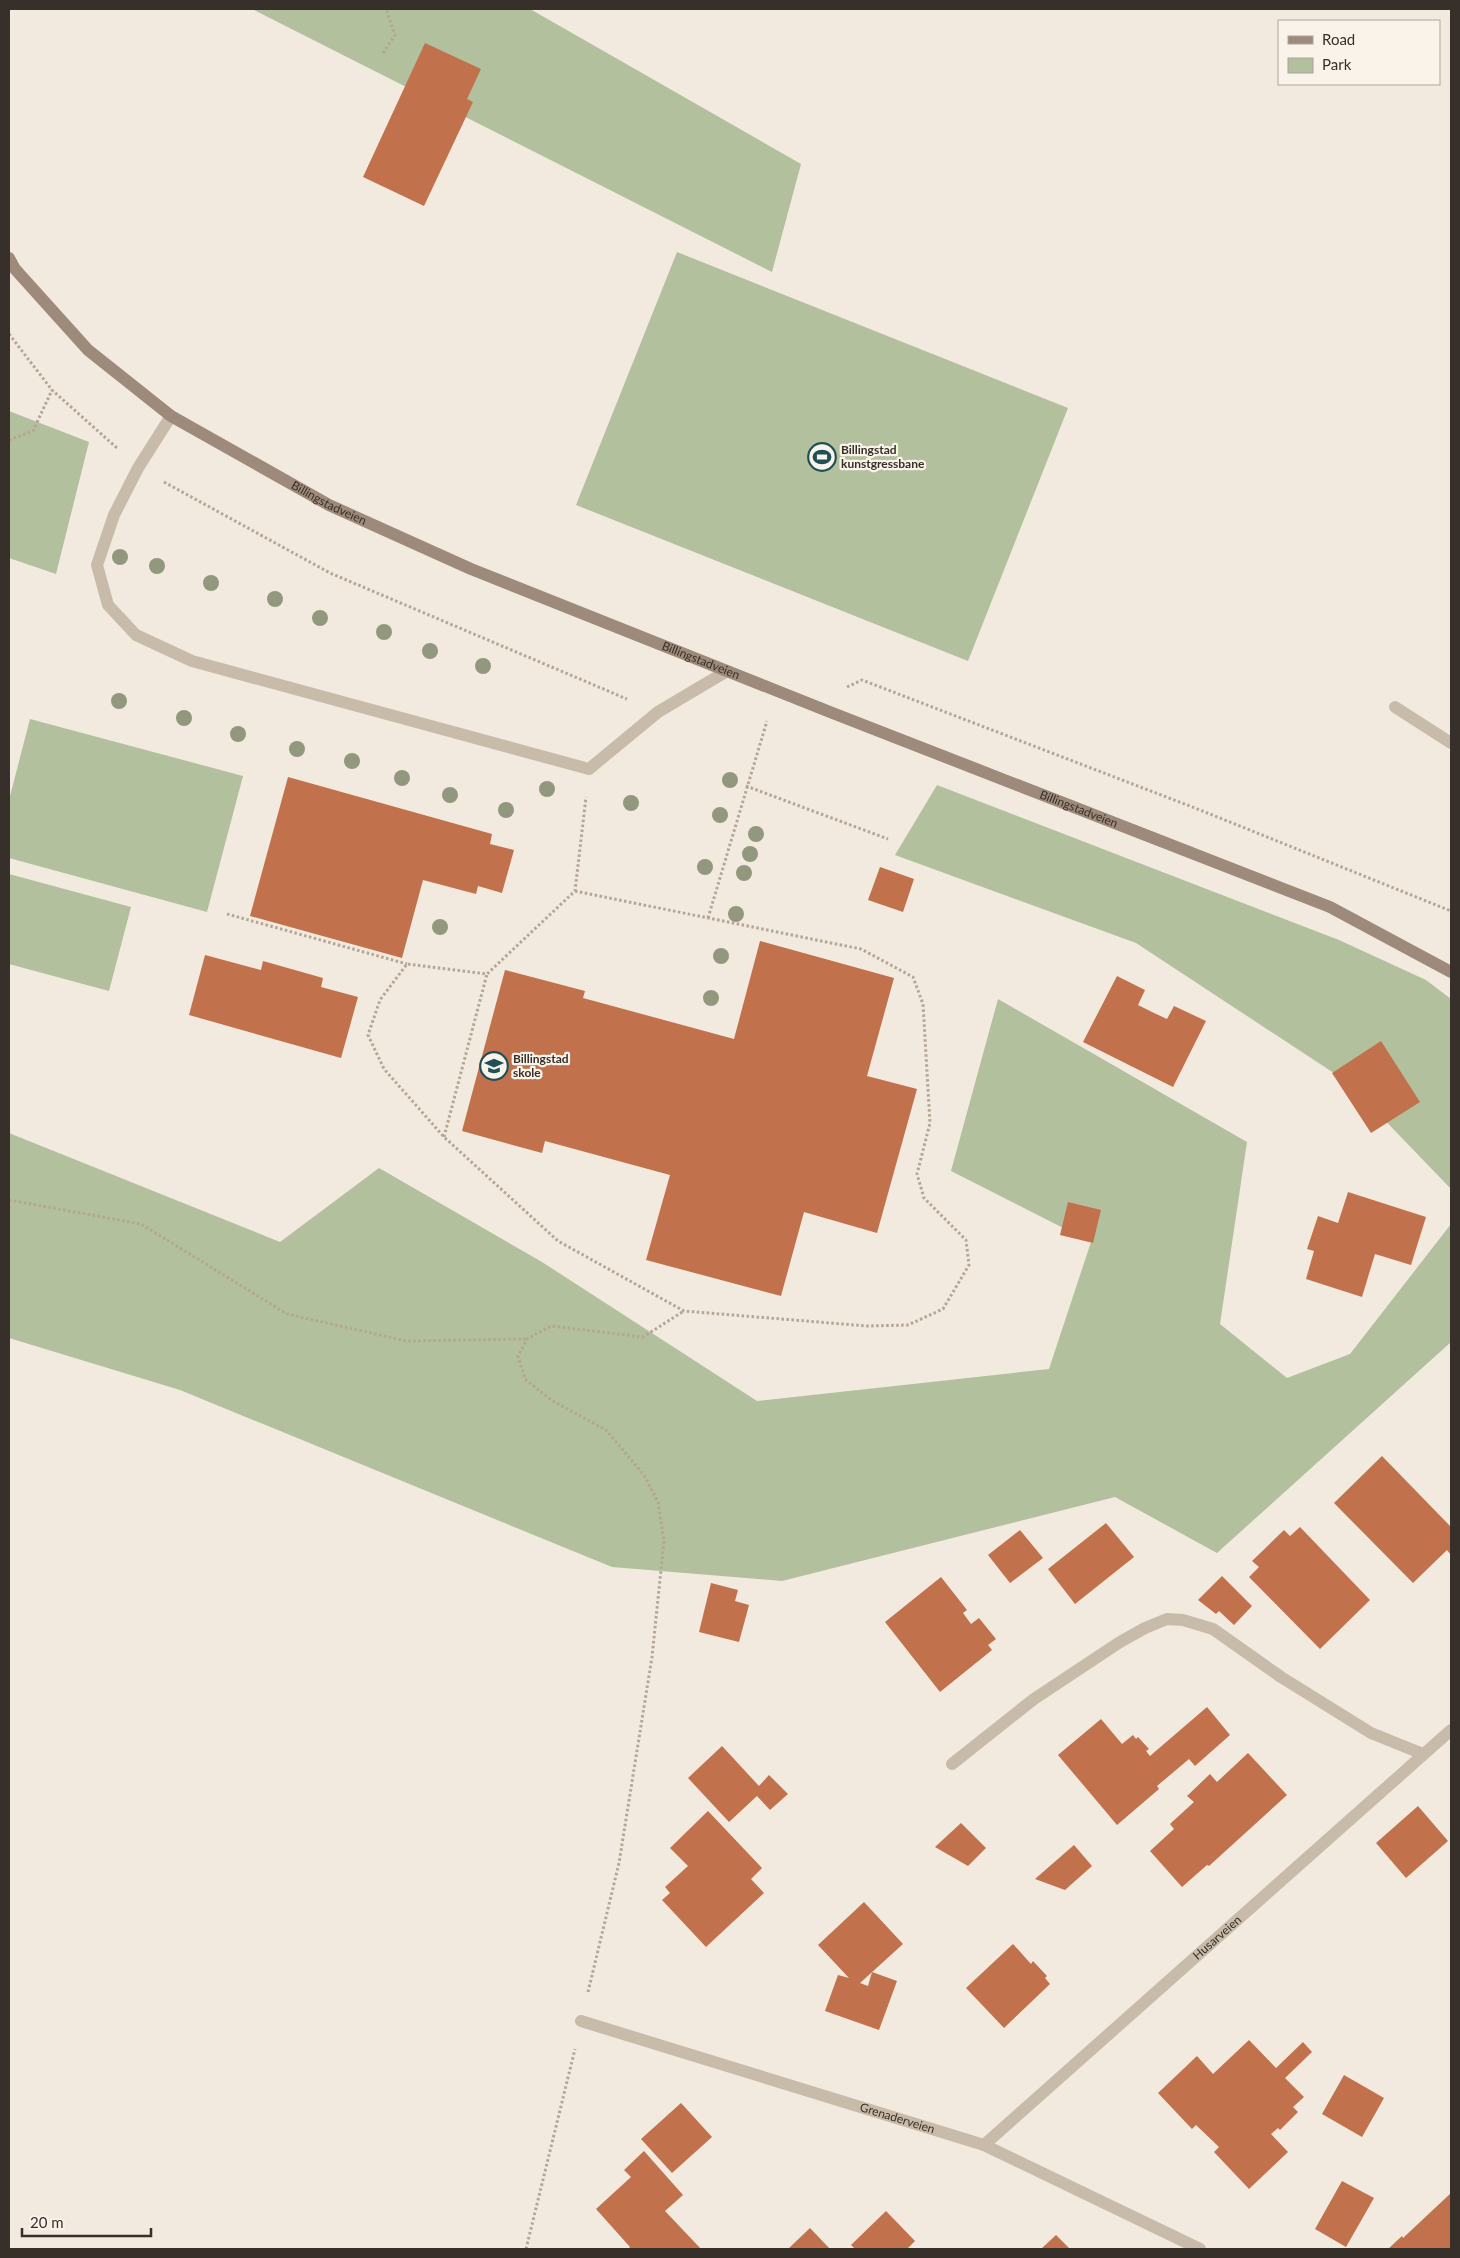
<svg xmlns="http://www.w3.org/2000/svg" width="1460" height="2258" viewBox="0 0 1460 2258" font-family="Lato,sans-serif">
<rect width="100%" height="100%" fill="#f2eade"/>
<!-- green -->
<g fill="#b2c09e">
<polygon points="252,9 530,9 801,164 772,272"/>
<polygon points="677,252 1068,408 968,661 576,505"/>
<polygon points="9,411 89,442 56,574 9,558"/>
<polygon points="30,719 243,776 207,912 9,858 9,800"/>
<polygon points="937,785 1339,940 1426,980 1451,999 1451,1189 1349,1083 1136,943 895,855"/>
<polygon points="9,874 131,907 109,991 9,964"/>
<polygon points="998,999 1247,1142 1220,1324 1287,1378 1350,1354 1451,1224 1451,1342 1217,1553 1115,1497 782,1581 612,1567 180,1390 9,1338 9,1133 280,1242 379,1168 542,1262 757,1401 1049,1369 1091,1242 951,1171"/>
</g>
<!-- building -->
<g fill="#c1714c">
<polygon points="425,43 481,69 467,99 473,102 424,206 363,177"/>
<polygon points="288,777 492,834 490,844 514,850 502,893 478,886 476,894 423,880 402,958 250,916"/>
<polygon points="880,867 914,879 903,912 868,900"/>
<polygon points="760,941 894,978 867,1076 917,1089 877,1233 804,1212 781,1296 646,1260 670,1175 545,1141 542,1153 462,1131 505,970 585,991 583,998 734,1039"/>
<polygon points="205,955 261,970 263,961 323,978 321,987 358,997 341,1058 189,1015"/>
<polygon points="1117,976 1145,990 1138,1005 1154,1013 1167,1019 1174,1006 1206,1021 1173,1087 1083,1042"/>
<polygon points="1381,1041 1420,1102 1371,1133 1332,1073"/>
<polygon points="1348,1192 1426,1217 1411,1265 1375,1254 1362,1297 1306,1279 1314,1251 1307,1249 1318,1216 1338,1223"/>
<polygon points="1068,1202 1101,1210 1093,1243 1060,1235"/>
<polygon points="1382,1456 1451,1527 1451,1555 1447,1550 1413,1583 1334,1503"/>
<polygon points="1106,1523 1134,1557 1075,1604 1048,1569"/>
<polygon points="1300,1527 1370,1600 1320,1649 1249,1577 1259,1567 1252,1561 1284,1530 1290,1536"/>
<polygon points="1020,1530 1043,1558 1010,1583 988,1555"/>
<polygon points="1222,1576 1252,1606 1234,1625 1219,1611 1216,1614 1198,1600"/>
<polygon points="941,1577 967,1610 963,1613 971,1624 979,1618 996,1639 988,1645 992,1650 940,1692 885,1622"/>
<polygon points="711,1583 738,1590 735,1601 749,1605 739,1642 699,1632"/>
<polygon points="1207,1707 1230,1735 1195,1766 1189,1759 1157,1786 1159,1789 1117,1825 1058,1755 1101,1719 1122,1744 1133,1735 1136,1739 1138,1737 1149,1749 1146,1751 1150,1756"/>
<polygon points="722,1746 759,1786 769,1775 788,1794 770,1810 757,1796 729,1822 688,1778"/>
<polygon points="1248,1753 1287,1795 1209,1866 1207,1865 1182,1887 1150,1851 1174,1829 1170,1824 1194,1802 1187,1796 1210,1774 1217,1782"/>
<polygon points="1418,1806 1448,1841 1406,1878 1376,1843"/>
<polygon points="708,1811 762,1868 751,1879 764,1893 706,1947 662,1900 670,1893 665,1887 688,1866 670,1848"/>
<polygon points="961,1823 986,1848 968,1866 935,1847"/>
<polygon points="1074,1845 1092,1866 1065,1890 1035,1879"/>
<polygon points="864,1902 903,1944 860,1983 868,1986 872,1972 897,1981 879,2030 825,2011 838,1975 849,1978 818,1945"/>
<polygon points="1013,1944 1031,1964 1033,1961 1047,1976 1045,1978 1050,1984 1004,2028 966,1988"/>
<polygon points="1249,2040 1276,2068 1303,2042 1312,2052 1285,2078 1304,2097 1293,2107 1298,2112 1280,2130 1278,2128 1271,2134 1288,2152 1249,2189 1214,2152 1219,2147 1196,2125 1192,2129 1158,2093 1197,2056 1213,2074"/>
<polygon points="1344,2075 1384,2098 1362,2137 1322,2114"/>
<polygon points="681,2103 712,2137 672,2173 641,2139"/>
<polygon points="644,2151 683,2195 665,2211 701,2249 628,2249 630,2247 596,2209 631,2177 624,2170"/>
<polygon points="1342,2181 1374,2198 1346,2247 1315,2229"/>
<polygon points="1451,2193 1451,2249 1388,2249 1402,2236 1403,2238"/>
<polygon points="886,2211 915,2241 907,2249 855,2249 851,2245"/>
<polygon points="810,2228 830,2249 788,2249"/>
<polygon points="1056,2235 1070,2249 1041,2249"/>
</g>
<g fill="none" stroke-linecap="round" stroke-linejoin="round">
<!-- path -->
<g stroke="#b5a594" stroke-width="3" stroke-dasharray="2.5 2.5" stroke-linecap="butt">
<polyline points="383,53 395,35 386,9"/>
<polyline points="9,334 52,390 117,448"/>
<polyline points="9,440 33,431 52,390"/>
<polyline points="164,482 330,573 627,699"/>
<polyline points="847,687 862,680 1195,808 1451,911"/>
<polyline points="746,786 888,839"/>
<polyline points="575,891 861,949 913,977 923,1004 930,1123 917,1174 924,1198 966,1240 969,1265 943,1309 908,1325 867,1326 684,1311 558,1241 444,1137 384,1069 368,1035 380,1000 407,964 487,974 575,891 586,797"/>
<polyline points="227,914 407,964"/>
<polyline points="708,918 767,721"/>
<polyline points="444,1137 487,974"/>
<polyline points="9,1200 141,1224 287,1314 406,1341 527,1339"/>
<polyline points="588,1992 619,1863 652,1657 664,1541 658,1502 644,1475 606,1430 551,1400 525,1379 518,1356 527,1339 551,1326 643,1337 684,1311"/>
<polyline points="526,2249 575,2049"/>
</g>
<!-- lane -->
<g stroke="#c9bbaa" stroke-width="12">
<polyline points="171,416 138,468 114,515 97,565 108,605 136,635 192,661 589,769 658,712 727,671"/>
<polyline points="1395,707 1451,743"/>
<polyline points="952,1764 1034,1699 1120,1642 1145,1628 1167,1619 1183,1620 1213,1629 1281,1677 1371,1733 1423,1754"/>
</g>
<!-- street -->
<g stroke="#c9bbaa" stroke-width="12">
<path id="s1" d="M581,2021L984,2145L1200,2249"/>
<path id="s2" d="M984,2145L1451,1730"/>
</g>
<!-- secondary -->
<path stroke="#9d8a7b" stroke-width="12" id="s3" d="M9,258L15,269L88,350L171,416L329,505L471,569L830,712L1330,907L1451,972"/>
</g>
<!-- trees -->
<g fill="#92987d">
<circle cx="120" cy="557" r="8"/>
<circle cx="157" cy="566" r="8"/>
<circle cx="211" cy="583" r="8"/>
<circle cx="275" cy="599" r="8"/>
<circle cx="320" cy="618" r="8"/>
<circle cx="384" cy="632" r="8"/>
<circle cx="430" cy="651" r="8"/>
<circle cx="483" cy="666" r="8"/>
<circle cx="119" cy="701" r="8"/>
<circle cx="184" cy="718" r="8"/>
<circle cx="238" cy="734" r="8"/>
<circle cx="297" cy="749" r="8"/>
<circle cx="352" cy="761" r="8"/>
<circle cx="402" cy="778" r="8"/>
<circle cx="730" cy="780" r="8"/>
<circle cx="547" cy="789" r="8"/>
<circle cx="450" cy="795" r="8"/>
<circle cx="631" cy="803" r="8"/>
<circle cx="506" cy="810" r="8"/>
<circle cx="720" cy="815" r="8"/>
<circle cx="756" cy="834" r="8"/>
<circle cx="750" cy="854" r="8"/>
<circle cx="705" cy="867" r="8"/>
<circle cx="744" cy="873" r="8"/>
<circle cx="736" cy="914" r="8"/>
<circle cx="440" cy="927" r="8"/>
<circle cx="721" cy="956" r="8"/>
<circle cx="711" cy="998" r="8"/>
</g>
<!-- icons -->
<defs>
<symbol id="stadium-ring" viewBox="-11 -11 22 22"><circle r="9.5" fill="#f9f3ea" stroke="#205057" stroke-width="1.5"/><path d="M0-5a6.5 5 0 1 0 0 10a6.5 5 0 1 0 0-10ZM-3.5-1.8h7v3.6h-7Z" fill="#205057"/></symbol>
<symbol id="school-ring" viewBox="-11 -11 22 22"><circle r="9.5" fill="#f9f3ea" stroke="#205057" stroke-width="1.5"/><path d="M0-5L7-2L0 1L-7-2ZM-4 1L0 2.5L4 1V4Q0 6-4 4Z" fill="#205057"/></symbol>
</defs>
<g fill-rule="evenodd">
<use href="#stadium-ring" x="806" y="441" width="32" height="32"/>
<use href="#school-ring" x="478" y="1050" width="32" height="32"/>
</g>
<g text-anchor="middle" stroke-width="4.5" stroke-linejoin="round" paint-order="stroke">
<!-- poi labels -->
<g font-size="12" font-weight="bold" fill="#372f29" stroke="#f9f3ea" text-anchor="start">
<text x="841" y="454">Billingstad<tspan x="841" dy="14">kunstgressbane</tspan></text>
<text x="513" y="1063">Billingstad<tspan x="513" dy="14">skole</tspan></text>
</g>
<!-- street labels -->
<g font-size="12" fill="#372f29" stroke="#f9f3ea">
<text dy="4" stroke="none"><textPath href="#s3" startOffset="408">Billingstadveien</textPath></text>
<text dy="4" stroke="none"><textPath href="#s3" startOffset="812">Billingstadveien</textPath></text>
<text dy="4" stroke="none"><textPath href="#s3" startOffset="1218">Billingstadveien</textPath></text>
<text dy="4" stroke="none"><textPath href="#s2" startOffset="312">Husarveien</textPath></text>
<text dy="4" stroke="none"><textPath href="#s1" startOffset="331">Grenaderveien</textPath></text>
</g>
</g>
<!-- border -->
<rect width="1460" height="2258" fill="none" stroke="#372f29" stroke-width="20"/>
<!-- legend -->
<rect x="1278" y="20" width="162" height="65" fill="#f9f3ea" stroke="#aba59d"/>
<rect x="1288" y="36" width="25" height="8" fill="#9d8a7b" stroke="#aba59d"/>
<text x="1322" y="45" font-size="15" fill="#372f29">Road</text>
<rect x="1288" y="58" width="25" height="15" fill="#b2c09e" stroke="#aba59d"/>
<text x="1322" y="70" font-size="15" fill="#372f29">Park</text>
<!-- scale -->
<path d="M22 2228v8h129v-8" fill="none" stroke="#372f29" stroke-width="2.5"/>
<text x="30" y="2228" font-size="15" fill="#372f29" stroke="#f9f3ea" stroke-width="4" paint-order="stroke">20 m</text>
</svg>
